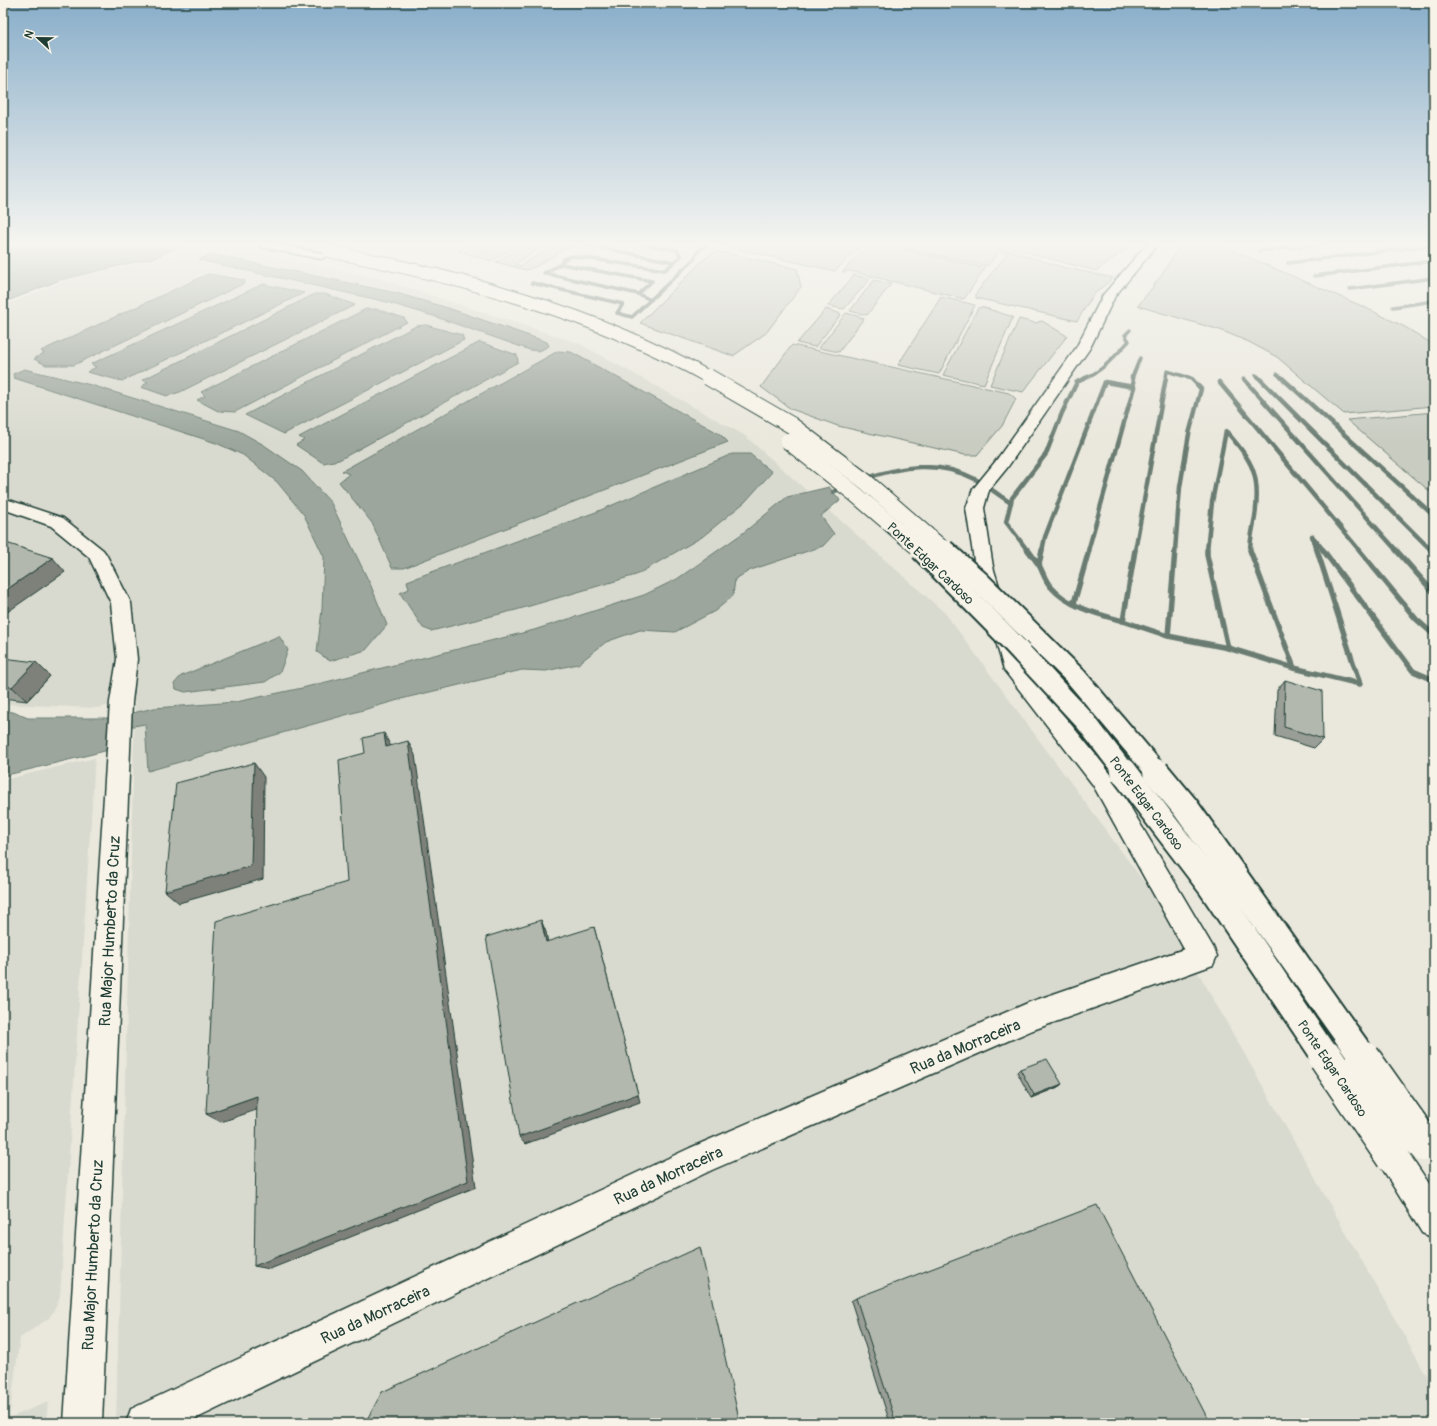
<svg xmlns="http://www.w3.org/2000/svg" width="1437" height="1426" viewBox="0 0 1437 1426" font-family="Pangolin,sans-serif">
<rect width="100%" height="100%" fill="#eae8dd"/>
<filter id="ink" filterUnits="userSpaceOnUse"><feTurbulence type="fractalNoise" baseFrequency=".025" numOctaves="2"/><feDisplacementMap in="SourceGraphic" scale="8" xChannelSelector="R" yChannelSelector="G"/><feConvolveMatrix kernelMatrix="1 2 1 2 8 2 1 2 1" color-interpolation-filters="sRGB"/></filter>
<g filter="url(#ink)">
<!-- built -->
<g fill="#d9dacf">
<polygon points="195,244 212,244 378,278 578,343 744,435 945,613 1156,898 1434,1388 1434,1423 116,1423 135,701 96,708 3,704 3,306 64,281 168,256"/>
<polygon points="95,758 60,1296 56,1307 49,1318 20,1338 9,1418 48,1402 46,1423 3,1423 3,780"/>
</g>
<!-- green -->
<g fill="#c8ccc1" stroke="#74847a">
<polygon points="466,244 494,244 479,252 482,253 498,244 521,244 491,261 458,251"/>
<polygon points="527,244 546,244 515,264 520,266 556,244 573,244 537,266 526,270 496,262"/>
<polygon points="728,244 863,244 835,271 724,246"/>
<polygon points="869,244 879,244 985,268 964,299 850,271 842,272"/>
<polygon points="885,244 974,244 998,254 987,266"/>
<polygon points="980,244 994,246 1062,267 1113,278 1093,295 1077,321 976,298 976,293 1007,254"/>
<polygon points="995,244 1133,244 1096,271"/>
<polygon points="1181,244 1218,244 1364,307 1405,327 1434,345 1434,406 1344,414 1277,357 1249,342 1220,330 1138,306 1161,276"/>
<polygon points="717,251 797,269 801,287 766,333 733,356 640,323 705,258"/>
<polygon points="854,275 870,279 844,309 828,306"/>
<polygon points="874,280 891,284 867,315 850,311"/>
<polygon points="941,297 975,305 939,374 898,365"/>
<polygon points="982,307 1013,317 984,384 943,375 978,308"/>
<polygon points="826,309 841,314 815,347 797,343"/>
<polygon points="846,313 864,318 839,352 819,348"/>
<polygon points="1019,319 1035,323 1042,321 1067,336 1023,392 990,385"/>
<polygon points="792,345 1009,393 1016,399 1002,426 977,455 965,455 838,426 791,409 761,387"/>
<polygon points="1434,412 1434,495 1347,420"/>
</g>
<!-- water -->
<g fill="#9ca69c" stroke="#6a7c72">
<polygon points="3,244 186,244 157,257 60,280 3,303"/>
<polygon points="211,254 396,293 448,308 547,342 549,346 539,351 530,350 433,316 383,301 199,260"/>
<polygon points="208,274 244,280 245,283 74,365 46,365 34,359 44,353 41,351"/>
<polygon points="263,284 304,293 122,381 87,372 96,367 91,364"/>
<polygon points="315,294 325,294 355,305 180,392 167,396 141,387 148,382 142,380"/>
<polygon points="366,309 376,309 404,318 407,322 235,412 218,411 197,400 205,396 201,392"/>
<polygon points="426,325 462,335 464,340 284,434 245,415 416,326"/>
<polygon points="480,342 517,355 518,362 339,460 323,463 296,445 304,440 299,437"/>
<polygon points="558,351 571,352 720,434 728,442 404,568 392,568 372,523 339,482 349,474 342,471"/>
<polygon points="24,369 91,385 239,431 264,445 302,471 331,503 371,586 387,625 366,650 330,661 317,652 322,609 324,557 304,515 277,482 243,455 216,443 14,378 13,374"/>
<polygon points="732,454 750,454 772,472 745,502 702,537 636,575 516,610 431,631 423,628 400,593 409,589 407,581 596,512"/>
<polygon points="829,487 840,500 821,516 834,534 823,546 751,570 735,579 733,596 715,611 675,632 640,630 606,642 578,664 546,671 522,670 409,697 148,771 145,724 111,730 109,750 3,776 3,711 13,712 28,718 111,718 154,708 236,702 302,688 534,630 644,595 677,579 743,533 787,497"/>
<polygon points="279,636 288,650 280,672 265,682 185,692 176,689 174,684 181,676"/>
</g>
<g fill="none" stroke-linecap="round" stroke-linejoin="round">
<!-- stream-far2 -->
<g stroke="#6a7c72" stroke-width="3.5">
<polyline points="587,245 674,262"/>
<polyline points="1259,251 1321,244"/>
<polyline points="1288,263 1434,245"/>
<polyline points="561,264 544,273 638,294 651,300"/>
<polyline points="1314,276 1434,261"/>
<polyline points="532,283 623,304 617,313 632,317 694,259 698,251 708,244"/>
<polyline points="1350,289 1434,278"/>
<polyline points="638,294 652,281 561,264 564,259 572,256 665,270 681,256 677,250 643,244"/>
<polyline points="1393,307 1434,301"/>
<polyline points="1432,327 1434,327"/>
<polyline points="1277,374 1282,378"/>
<polyline points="1256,375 1259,378"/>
<path d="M1085,378C1103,371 1116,355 1129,341L1125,335L1130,330"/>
<polyline points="1132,378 1140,358"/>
<polyline points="1166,378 1167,371 1190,378"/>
</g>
<!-- stream-far1 -->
<g stroke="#6a7c72" stroke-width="4.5">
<polyline points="1258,377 1432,551"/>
<polyline points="1281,377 1434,516"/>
<polyline points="1244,379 1397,551"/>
<polyline points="1219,382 1360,551"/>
<path d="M864,479C901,466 939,460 975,479C987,486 999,495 1011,503"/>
<polyline points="833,492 844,487"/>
<polyline points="1028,551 1006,522 1012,498 1046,454 1062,413 1077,382 1088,377"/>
<polyline points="1042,551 1045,537 1105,382 1134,387"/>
<polyline points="1088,551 1134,387 1132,377"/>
<polyline points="1135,551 1166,377"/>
<polyline points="1175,551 1180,487 1189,434 1201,389 1192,379 1187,377"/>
<path d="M1207,551L1212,502L1226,431C1253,462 1261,475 1255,517C1253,528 1250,540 1250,551"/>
<polyline points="1317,551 1312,536 1324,551"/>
</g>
<!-- stream -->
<g stroke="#6a7c72" stroke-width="5.5">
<polyline points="1028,550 1039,565 1042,550"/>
<polyline points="1250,550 1294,668"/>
<polyline points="1323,550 1413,671 1434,680"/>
<polyline points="1359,550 1416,619 1434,635"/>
<polyline points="1396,550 1434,593"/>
<polyline points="1431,550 1434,553"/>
<path d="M1039,565C1043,572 1045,581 1051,587C1068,607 1098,614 1123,621L1135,550"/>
<polyline points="1074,603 1089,550"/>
<polyline points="1123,621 1168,636 1228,648 1207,555 1207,550"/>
<polyline points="1168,636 1175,550"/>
<polyline points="1228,648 1294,668 1360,684 1317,550"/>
</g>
<defs>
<g id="street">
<polygon points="1147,244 1158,244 1115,296 1090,348 1007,468 989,490 984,508 993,567 1024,667 1109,771 1213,947 1217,956 1213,965 1033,1030 712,1170 187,1423 126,1423 131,1409 690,1148 1030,1002 1184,949 1093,785 1004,670 975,567 966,508 973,489 995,462 1076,348 1103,295"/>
<polygon points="3,498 63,518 103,550 106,554 131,603 137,659 132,702 102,1423 64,1423 110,702 117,659 111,603 89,557 51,526 3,509"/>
</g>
<g id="primary">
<polygon points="256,244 277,244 321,253 327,256 321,259 261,247"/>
<polygon points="1393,1141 1404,1146 1434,1191 1434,1238 1422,1233 1382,1168 1377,1157 1382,1146"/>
</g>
</defs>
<!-- street casing -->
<use href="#street" stroke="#1f3d34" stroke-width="3"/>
<!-- primary casing -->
<use href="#primary" stroke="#1f3d34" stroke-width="3"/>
<!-- street -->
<use href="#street" fill="#f7f3e8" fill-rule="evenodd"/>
<!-- primary -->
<use href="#primary" fill="#f7f3e8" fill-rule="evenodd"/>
<defs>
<path id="primary-bridge-far4" d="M329,251C461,278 592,311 710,378"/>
<g id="primary-bridge-far3">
<polyline points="708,377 791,425 866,482 945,551"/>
<polyline points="788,441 854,493 922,551"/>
</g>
<g id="primary-bridge-far2">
<polyline points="921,550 1008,638 1086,722 1125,773"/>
<polyline points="944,550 980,582 1076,677 1157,773"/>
</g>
<g id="primary-bridge-far1">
<polyline points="1124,772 1211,886 1327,1059"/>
<polyline points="1156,772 1185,807 1364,1059"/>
</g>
<g id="primary-bridge">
<polyline points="1326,1058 1393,1157"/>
<polyline points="1363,1058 1424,1144"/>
</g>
</defs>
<!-- primary-bridge-far4 casing -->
<use href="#primary-bridge-far4" stroke="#1f3d34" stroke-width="14" stroke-linecap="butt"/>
<!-- primary-bridge-far3 casing -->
<use href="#primary-bridge-far3" stroke="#1f3d34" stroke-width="18" stroke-linecap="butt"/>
<!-- primary-bridge-far2 casing -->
<use href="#primary-bridge-far2" stroke="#1f3d34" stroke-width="24" stroke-linecap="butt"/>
<!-- primary-bridge-far1 casing -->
<use href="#primary-bridge-far1" stroke="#1f3d34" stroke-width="30" stroke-linecap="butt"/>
<!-- primary-bridge casing -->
<use href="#primary-bridge" stroke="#1f3d34" stroke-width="37" stroke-linecap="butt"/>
<!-- primary-bridge-far4 -->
<use href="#primary-bridge-far4" stroke="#f7f3e8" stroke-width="12"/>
<!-- primary-bridge-far3 -->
<use href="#primary-bridge-far3" stroke="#f7f3e8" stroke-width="16"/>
<!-- primary-bridge-far2 -->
<use href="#primary-bridge-far2" stroke="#f7f3e8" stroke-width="20"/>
<!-- primary-bridge-far1 -->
<use href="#primary-bridge-far1" stroke="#f7f3e8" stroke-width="26"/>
<!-- primary-bridge -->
<use href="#primary-bridge" stroke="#f7f3e8" stroke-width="34"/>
</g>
<!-- wall -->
<g fill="#999e96" stroke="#1f3d34">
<polygon points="3,658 50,676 27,701 3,698"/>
<polygon points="1285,680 1323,739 1314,748 1275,736 1277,690"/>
<polygon points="1020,1069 1062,1084 1058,1087 1031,1098 1017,1072"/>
<polygon points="856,1298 1210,1423 890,1423 851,1301"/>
</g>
<!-- shaded-wall -->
<g fill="#7d817a" stroke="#1f3d34">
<polygon points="53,558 65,572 3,615 3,592"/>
<polygon points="36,662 50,676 27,701 12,687"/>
<polygon points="384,733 391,747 386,747"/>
<polygon points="408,741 415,755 476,1187 270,1269 254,1266"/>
<polygon points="254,763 264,777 263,879 179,903 165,891"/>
<polygon points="541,920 546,932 550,954 546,942"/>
<polygon points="594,927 640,1102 525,1144 519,1137"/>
<polygon points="1062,1084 1058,1087 1031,1098 1034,1095"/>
<polygon points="257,1096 271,1105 221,1122 206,1114"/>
</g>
<!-- building -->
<g fill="#b2b8ae" stroke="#1f3d34">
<polygon points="3,542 53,558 3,592"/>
<polygon points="3,658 36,662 12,687 3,686"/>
<polygon points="1285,680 1322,691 1323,739 1284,727"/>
<polygon points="384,733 386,747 408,741 468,1181 254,1266 257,1096 206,1114 216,921 347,882 339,760 365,753 363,738"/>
<polygon points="254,763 251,866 165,891 176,783"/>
<polygon points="541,920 546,942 594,927 638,1094 519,1137 486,937"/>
<polygon points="1047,1059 1062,1084 1034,1095 1020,1069"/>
<polygon points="1097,1205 1210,1423 896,1423 856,1298"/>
<polygon points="700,1247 740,1423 365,1423 382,1392"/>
</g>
</g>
<!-- sky -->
<linearGradient id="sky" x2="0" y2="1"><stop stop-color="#89aeca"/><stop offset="0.55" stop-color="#f6f5f0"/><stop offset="1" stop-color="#f6f5f0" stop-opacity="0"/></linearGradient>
<rect width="1437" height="443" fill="url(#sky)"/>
<g text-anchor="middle" stroke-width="3.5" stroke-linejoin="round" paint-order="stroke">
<!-- street labels -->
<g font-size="13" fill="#1f3d34" stroke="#f7f3e8">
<text transform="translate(931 563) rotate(43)" y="5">Ponte Edgar Cardoso</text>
<text transform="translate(1147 803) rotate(53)" y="5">Ponte Edgar Cardoso</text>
<text transform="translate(1333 1068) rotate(56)" y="5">Ponte Edgar Cardoso</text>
</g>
<!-- near-street labels -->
<g font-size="16" fill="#1f3d34" stroke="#f7f3e8">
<text transform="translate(109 931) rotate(-87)" y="6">Rua Major Humberto da Cruz</text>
<text transform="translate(965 1046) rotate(-23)" y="6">Rua da Morraceira</text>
<text transform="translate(668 1175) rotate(-25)" y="6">Rua da Morraceira</text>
<text transform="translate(92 1255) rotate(-87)" y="6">Rua Major Humberto da Cruz</text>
<text transform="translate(375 1314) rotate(-25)" y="6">Rua da Morraceira</text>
</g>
</g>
<!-- margin -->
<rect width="1437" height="1426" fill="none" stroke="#f7f3e8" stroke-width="16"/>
<rect x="8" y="8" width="1421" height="1410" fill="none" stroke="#1f3d34" stroke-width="1.5" filter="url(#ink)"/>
<!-- north arrow -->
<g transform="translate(38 38) rotate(292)" stroke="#f7f3e8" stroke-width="3" paint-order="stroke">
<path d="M0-3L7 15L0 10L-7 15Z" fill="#1f3d34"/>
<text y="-6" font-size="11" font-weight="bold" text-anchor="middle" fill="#1f3d34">N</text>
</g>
</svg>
